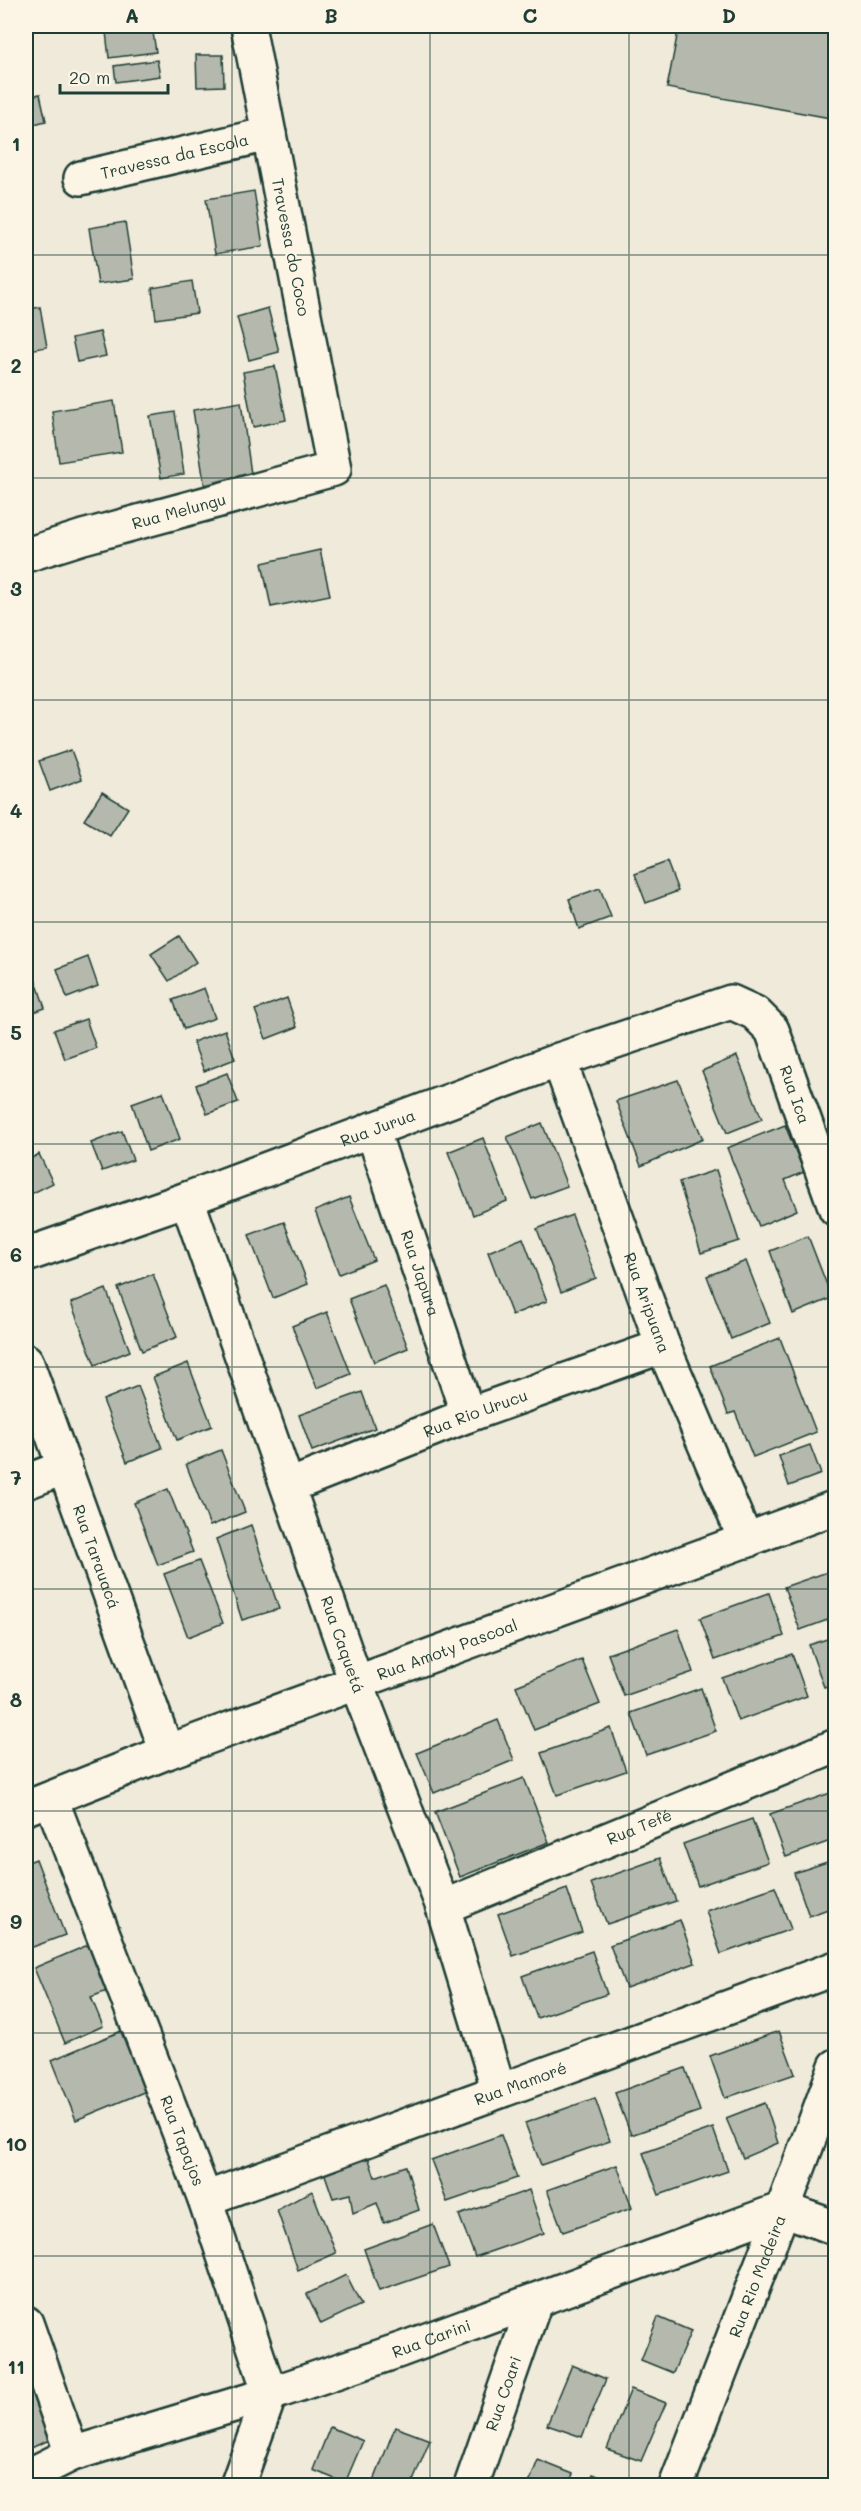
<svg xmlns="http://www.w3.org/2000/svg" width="861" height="2511" viewBox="0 0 861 2511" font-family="Mali,sans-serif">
<rect width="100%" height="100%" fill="#efeada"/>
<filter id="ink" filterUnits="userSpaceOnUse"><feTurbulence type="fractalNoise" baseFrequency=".0167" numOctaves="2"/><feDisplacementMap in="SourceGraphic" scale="12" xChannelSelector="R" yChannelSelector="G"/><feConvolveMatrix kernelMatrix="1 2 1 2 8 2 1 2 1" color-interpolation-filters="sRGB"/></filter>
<g filter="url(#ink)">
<!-- building -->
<g fill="#b5b9ad" stroke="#1f3d34" stroke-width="1.5">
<polygon points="152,26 156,52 109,58 106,32"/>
<polygon points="679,26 836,26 836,119 667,88"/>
<polygon points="196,55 223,55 224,86 197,87"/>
<polygon points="157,60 160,76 116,82 114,66"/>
<polygon points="40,94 46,121 26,126 26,97"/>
<polygon points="254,191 263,246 215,254 206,199"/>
<polygon points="125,222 134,279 98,284 89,228"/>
<polygon points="192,281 197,313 156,319 152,288"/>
<polygon points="40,307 47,347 28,350 30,361 26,362 26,310"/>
<polygon points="268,308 279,352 249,360 237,317"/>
<polygon points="100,332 106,356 77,362 72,338"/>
<polygon points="275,366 286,420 253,427 243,372"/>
<polygon points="114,401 122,452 59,462 52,411"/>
<polygon points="241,402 252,481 205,489 193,410"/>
<polygon points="175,412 184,474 161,478 150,416"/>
<polygon points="320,550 330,595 271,607 262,563"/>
<polygon points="71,750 82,779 50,791 39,761"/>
<polygon points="102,792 128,808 110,836 84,820"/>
<polygon points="667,862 678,891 646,903 635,874"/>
<polygon points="600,888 611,917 579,929 569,899"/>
<polygon points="179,936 196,962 169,981 151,954"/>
<polygon points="88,957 98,986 67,998 57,969"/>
<polygon points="35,978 45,1008 26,1015 26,982"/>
<polygon points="204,988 215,1018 184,1029 173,1000"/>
<polygon points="287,998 297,1027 266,1039 255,1010"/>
<polygon points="86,1019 96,1048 65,1059 54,1030"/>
<polygon points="225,1030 235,1059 204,1071 193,1042"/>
<polygon points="737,1056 762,1119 727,1133 702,1071"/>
<polygon points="227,1073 238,1102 207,1114 196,1085"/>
<polygon points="678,1080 703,1139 641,1166 616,1101"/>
<polygon points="163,1092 180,1139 148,1151 132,1103"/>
<polygon points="542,1123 567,1186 532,1199 507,1137"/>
<polygon points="785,1125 804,1172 785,1180 797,1210 759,1226 727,1148"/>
<polygon points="122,1131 133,1160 102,1171 91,1143"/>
<polygon points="483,1138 507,1201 473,1215 448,1152"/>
<polygon points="39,1154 53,1183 29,1195 26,1187 26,1161"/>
<polygon points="716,1170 739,1241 701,1253 679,1182"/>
<polygon points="349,1197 374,1260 339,1274 315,1211"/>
<polygon points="572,1215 596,1278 561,1292 537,1229"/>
<polygon points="284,1222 308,1284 273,1298 249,1235"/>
<polygon points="808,1236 832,1298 793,1314 770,1251"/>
<polygon points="523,1238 547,1301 512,1315 488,1252"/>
<polygon points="746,1261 770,1323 731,1339 707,1276"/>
<polygon points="153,1274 177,1337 142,1351 118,1288"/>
<polygon points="384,1285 408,1348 374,1362 349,1299"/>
<polygon points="106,1289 130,1351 95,1365 71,1303"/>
<polygon points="327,1312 351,1374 317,1388 292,1326"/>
<polygon points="780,1338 816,1432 753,1457 735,1412 728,1414 710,1366"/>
<polygon points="188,1363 212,1426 177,1440 153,1377"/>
<polygon points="138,1386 162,1448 127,1462 103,1400"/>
<polygon points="362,1392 375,1428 312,1451 299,1415"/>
<polygon points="810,1445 821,1474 789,1486 779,1456"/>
<polygon points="221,1450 245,1512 210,1526 186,1464"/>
<polygon points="168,1489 193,1552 158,1565 134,1503"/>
<polygon points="251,1525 279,1609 242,1620 216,1539"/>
<polygon points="199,1561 223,1623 188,1637 164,1574"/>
<polygon points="836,1569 836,1617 800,1630 784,1587"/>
<polygon points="769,1593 784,1636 715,1660 700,1618"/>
<polygon points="678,1629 693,1672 624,1696 608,1654"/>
<polygon points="836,1636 836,1683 824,1687 809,1645"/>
<polygon points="792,1654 807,1696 738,1721 722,1678"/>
<polygon points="582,1660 600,1704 534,1730 516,1686"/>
<polygon points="701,1688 716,1731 646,1755 631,1713"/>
<polygon points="498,1720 514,1760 434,1793 417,1753"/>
<polygon points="611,1728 626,1771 557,1795 541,1753"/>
<polygon points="524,1778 549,1842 460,1877 435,1812"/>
<polygon points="836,1791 836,1839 786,1857 770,1814"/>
<polygon points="752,1819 768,1862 698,1886 683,1844"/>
<polygon points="660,1858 676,1901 607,1924 591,1883"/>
<polygon points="36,1859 65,1935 30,1948 26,1936 26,1863"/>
<polygon points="836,1859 836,1906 809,1916 794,1873"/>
<polygon points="775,1887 791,1929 721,1954 706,1911"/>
<polygon points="567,1889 582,1932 513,1956 498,1914"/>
<polygon points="680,1920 695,1963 626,1988 610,1945"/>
<polygon points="95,1942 115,1988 91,1997 103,2026 65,2043 34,1968"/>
<polygon points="592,1951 607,1994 537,2018 522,1976"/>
<polygon points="126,2029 151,2089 76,2120 52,2060"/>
<polygon points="779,2031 795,2074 725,2098 710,2056"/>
<polygon points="685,2068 700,2111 631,2135 615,2093"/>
<polygon points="595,2098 610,2141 541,2165 525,2123"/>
<polygon points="765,2103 778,2143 743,2158 726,2118"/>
<polygon points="713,2128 728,2171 659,2195 643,2153"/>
<polygon points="501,2135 517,2178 447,2202 431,2160"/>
<polygon points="367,2154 375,2177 406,2166 419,2210 384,2223 377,2203 353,2213 350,2194 333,2198 323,2169"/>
<polygon points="617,2165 632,2208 563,2232 547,2190"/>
<polygon points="529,2190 544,2233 475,2257 459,2215"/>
<polygon points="312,2191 336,2253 298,2270 277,2210"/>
<polygon points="433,2224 449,2267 379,2291 364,2249"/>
<polygon points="346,2275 361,2305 321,2324 307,2294"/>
<polygon points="658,2317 691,2331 673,2373 641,2360"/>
<polygon points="572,2365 606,2379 582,2437 547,2425"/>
<polygon points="631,2389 666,2403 641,2461 607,2449"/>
<polygon points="35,2390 54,2438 26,2450 26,2393"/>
<polygon points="330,2427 363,2441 345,2483 313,2470"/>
<polygon points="395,2427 430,2440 411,2486 372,2486"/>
<polygon points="538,2460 573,2474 568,2486 528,2486"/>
<polygon points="593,2474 622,2486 588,2486"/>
</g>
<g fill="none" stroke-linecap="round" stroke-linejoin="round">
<defs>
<g id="minor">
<path id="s1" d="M81,178L269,134"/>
<path id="s2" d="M26,555L83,537L334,469L248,26"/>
<path id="s3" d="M559,1060L663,1346L746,1541"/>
<path id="s4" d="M372,1129L468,1415"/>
<path id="s5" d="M187,1199L356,1682L443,1907L499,2091"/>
<path id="s6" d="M26,1255L187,1199L559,1060L731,1002L755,1013L772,1030L836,1209"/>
<path id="s7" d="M26,1361L167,1752"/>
<polyline points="26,1482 65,1467"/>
<path id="s8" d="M289,1486L468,1415L663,1346"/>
<path id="s9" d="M51,1799L205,2199L270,2394L237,2486"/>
<path id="s10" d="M26,1808L167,1752L836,1507"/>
<path id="s11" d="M443,1907L836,1746"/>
<path id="s12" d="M205,2199L836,1968"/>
<polyline points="26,2323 72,2454"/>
<path id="s13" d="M26,2477L72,2454L270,2394L400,2350L783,2209L836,2228"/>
<path id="s14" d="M471,2486L535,2302"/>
<path id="s15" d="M676,2486L783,2209L836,2066"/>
</g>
</defs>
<!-- minor casing -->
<use href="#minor" stroke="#1f3d34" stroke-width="38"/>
<!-- minor -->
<use href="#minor" stroke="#fcf5e5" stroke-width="33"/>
</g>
</g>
<!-- grid -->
<path fill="none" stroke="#1f3d34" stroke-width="1.5" stroke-opacity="0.55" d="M232,26V2486M430,26V2486M629,26V2486M26,255H836M26,478H836M26,700H836M26,922H836M26,1144H836M26,1367H836M26,1589H836M26,1811H836M26,2033H836M26,2256H836"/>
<g text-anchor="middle" stroke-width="4.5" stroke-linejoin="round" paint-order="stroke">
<!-- street labels -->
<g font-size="16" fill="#1f3d34" stroke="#fcf5e5">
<text dy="6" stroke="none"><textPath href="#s1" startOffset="96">Travessa da Escola</textPath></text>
<text transform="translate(291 247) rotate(79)" y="6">Travessa do Coco</text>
<text dy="6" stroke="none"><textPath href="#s2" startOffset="159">Rua Melungu</textPath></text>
<text dy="6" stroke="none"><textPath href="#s6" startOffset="868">Rua Ica</textPath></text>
<text dy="6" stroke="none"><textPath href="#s6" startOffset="374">Rua Jurua</textPath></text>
<text dy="6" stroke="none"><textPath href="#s4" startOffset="152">Rua Japura</textPath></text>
<text dy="6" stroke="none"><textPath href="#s3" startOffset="258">Rua Aripuana</textPath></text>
<text dy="6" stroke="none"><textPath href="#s8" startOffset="200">Rua Rio Urucu</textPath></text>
<text dy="6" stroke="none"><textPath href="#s7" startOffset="208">Rua Tarauacá</textPath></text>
<text dy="6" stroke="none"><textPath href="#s5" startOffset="472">Rua Caquetá</textPath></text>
<text dy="6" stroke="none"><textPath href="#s10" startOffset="450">Rua Amoty Pascoal</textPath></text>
<text dy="6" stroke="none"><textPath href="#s11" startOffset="212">Rua Tefé</textPath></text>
<text dy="6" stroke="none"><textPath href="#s12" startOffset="336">Rua Mamoré</textPath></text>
<text dy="6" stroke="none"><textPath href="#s9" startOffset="366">Rua Tapajos</textPath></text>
<text dy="6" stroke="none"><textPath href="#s15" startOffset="225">Rua Rio Madeira</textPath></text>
<text dy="6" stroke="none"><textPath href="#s13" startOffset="429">Rua Carini</textPath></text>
<text dy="6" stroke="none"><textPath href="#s14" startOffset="98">Rua Coari</textPath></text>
</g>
</g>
<!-- margin -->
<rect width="861" height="2511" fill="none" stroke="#fcf5e5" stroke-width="66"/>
<!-- scale -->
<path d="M60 84v9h108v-9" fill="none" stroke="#1f3d34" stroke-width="3"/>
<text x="69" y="84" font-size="18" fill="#1f3d34" stroke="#fcf5e5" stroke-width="4.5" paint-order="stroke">20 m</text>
<rect x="33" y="33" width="795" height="2445" fill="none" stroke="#1f3d34" stroke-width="2"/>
<g font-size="20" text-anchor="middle" font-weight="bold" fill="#1f3d34">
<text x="132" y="23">A</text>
<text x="331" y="23">B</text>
<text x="530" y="23">C</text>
<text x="729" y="23">D</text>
<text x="16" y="151">1</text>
<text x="16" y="373">2</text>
<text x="16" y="596">3</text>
<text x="16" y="818">4</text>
<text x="16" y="1040">5</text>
<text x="16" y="1262">6</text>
<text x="16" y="1485">7</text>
<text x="16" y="1707">8</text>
<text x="16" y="1929">9</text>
<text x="16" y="2151">10</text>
<text x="16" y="2374">11</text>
</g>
</svg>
